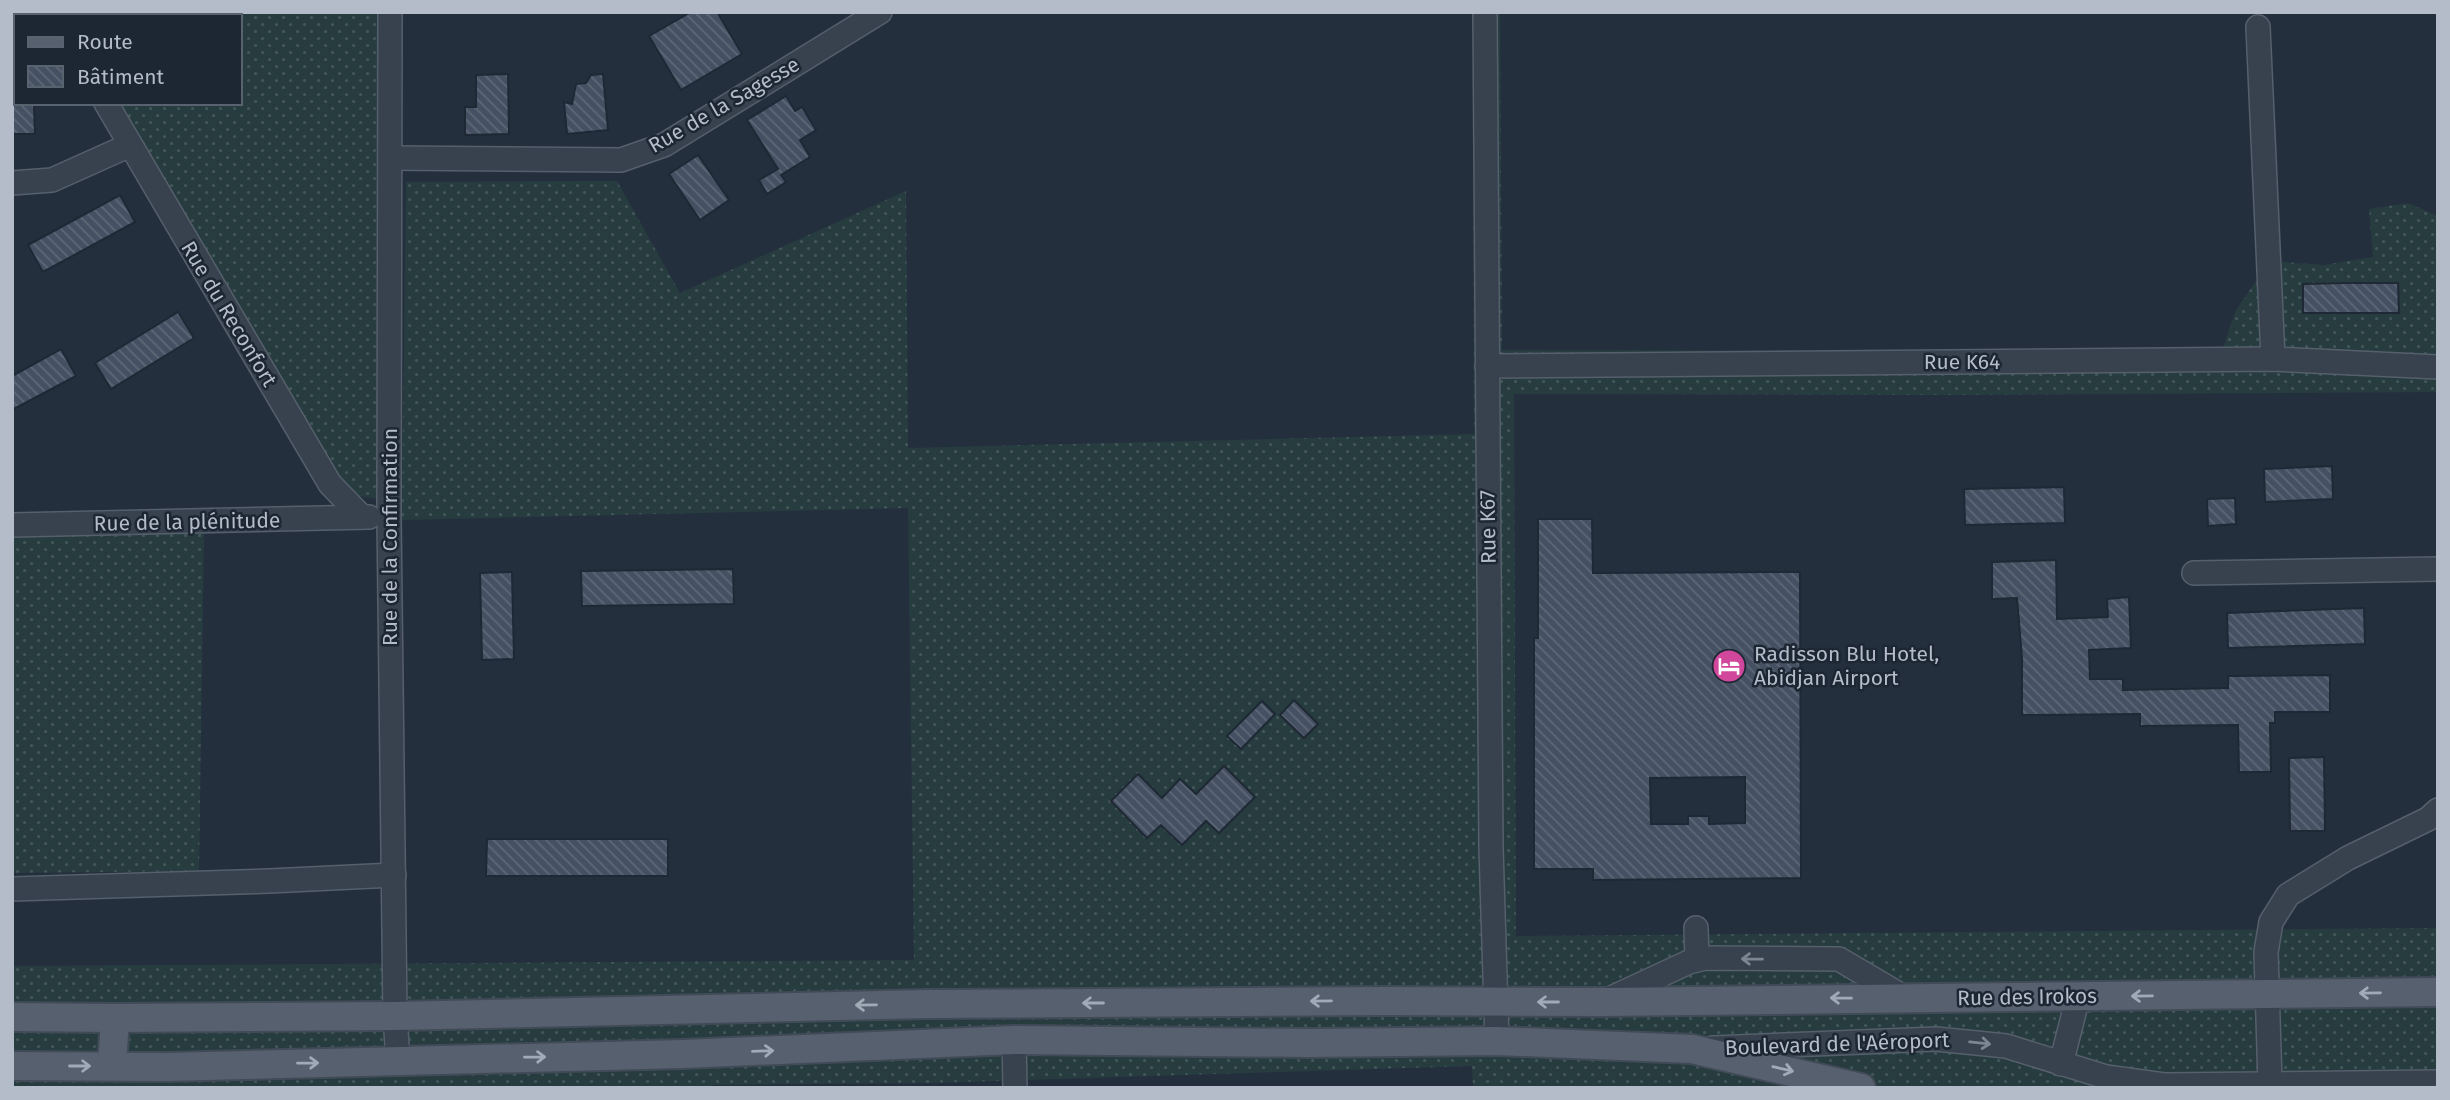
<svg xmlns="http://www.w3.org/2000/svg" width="2450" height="1100" viewBox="0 0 2450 1100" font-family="'Fira Sans',sans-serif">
<defs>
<pattern id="grass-dots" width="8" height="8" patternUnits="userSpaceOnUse" patternTransform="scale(1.75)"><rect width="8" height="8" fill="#263c3f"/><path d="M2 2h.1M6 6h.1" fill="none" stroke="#435659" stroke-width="1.8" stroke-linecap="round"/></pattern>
<pattern id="building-back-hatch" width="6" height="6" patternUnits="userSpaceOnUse" patternTransform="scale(1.75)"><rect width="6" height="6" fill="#455162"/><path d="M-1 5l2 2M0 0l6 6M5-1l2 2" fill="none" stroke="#5d6877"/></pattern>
</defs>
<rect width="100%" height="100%" fill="#242f3e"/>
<!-- grass -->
<g fill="url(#grass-dots)">
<polygon points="86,12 381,12 378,499 353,495 336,480 111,103 240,103 240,16 86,16"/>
<polygon points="1473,12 1500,12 1502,350 2222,351 2236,310 2270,261 2324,265 2373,257 2369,209 2408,203 2438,216 2438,392 1942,395 1514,394 1516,936 2438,928 2438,1088 1473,1088 1472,1066 931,1083 712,1085 712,1088 12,1088 12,966 914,960 908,508 402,520 406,182 617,181 680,293 906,191 908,448 1474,434"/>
<polygon points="12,532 204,532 199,871 12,873"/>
</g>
<!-- building -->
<g fill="url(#building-back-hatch)" stroke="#1f2835" stroke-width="2" fill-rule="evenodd">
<polygon points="691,12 717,12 742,54 681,90 649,36"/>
<polygon points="508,74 509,134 465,135 465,107 476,107 476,75"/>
<polygon points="603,74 608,130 567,134 564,102 572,104 576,84 586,83 591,75"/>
<polygon points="786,96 795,111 802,107 816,130 800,140 810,157 781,175 786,182 767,194 759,180 778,169 747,120"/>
<polygon points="12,105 34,105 35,134 12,134"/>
<polygon points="698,155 729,200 700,220 669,174"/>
<polygon points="120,195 135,222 43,272 28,245"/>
<polygon points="2345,283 2398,283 2399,313 2303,313 2303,284"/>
<polygon points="178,312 194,338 111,389 95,363"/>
<polygon points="61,349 76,376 12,410 12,376"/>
<polygon points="2332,466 2333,499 2265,502 2264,469"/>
<polygon points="2064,487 2065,523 1965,525 1964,489"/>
<polygon points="2235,498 2236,524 2208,526 2207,499"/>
<path d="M1538,519H1592L1593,573L1800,572L1801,878L1593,880V869H1534V638H1538ZM1745,777V823L1709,824V816H1688V824H1651L1650,778Z"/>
<polygon points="2056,560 2057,619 2108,617 2107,599 2129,597 2131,648 2089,650 2090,679 2123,679 2123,690 2228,688 2228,676 2330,675 2330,712 2275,712 2275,723 2270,723 2271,772 2239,772 2238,725 2140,726 2140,714 2022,715 2022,658 2017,598 1992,599 1992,562"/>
<polygon points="733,569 734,604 582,606 581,571"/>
<polygon points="512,572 514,659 482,660 480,573"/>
<polygon points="2364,608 2365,644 2228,648 2227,613"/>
<polygon points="1294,700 1318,724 1304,738 1280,715"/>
<polygon points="1262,701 1275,714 1241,749 1227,736"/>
<polygon points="2324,757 2325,831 2290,831 2289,758"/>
<polygon points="1224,766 1255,797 1219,833 1206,821 1182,845 1161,825 1147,838 1111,801 1138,774 1162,798 1180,779 1196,794"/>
<polygon points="487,839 668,839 668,876 486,876"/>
</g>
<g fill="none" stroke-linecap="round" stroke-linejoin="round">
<defs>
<g id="minor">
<polyline points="84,12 84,16"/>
<polyline points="390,12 389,517 395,1016 398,1061"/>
<polyline points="1485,12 1491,848 1497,1041"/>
<polyline points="2258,27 2273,359"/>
<polyline points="106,103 330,484 362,517"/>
<polyline points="390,158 621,160 664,145 880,12"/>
<polyline points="12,183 52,180 130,145"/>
<polyline points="1487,366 2273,359 2438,367"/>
<polyline points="12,525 369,517"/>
<polyline points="2194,573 2438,569"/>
<polyline points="12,889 269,881 394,875"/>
<polyline points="1696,928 1697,959"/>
<polyline points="1605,1001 1689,962 1705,958 1839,959 1907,999"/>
<polyline points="1014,1040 1015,1088"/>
<polyline points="1713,1048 1936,1039 2006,1046 2106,1077 2164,1085 2438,1082"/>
<polyline points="2061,1064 2078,997"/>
<polyline points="2270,1084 2266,952 2271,922 2288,895 2348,858 2428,819 2438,810"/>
</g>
<g id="major">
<polyline points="12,1017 115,1018 395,1016 926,1004 1385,1001 1603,1002 2438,992"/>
<polyline points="12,1066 166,1067 683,1054 1014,1040 1308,1043 1497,1041 1692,1049 1861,1088"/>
<polyline points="112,1066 115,1018"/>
</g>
</defs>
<!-- minor casing -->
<use href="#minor" stroke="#565f6c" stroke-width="26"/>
<!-- major casing -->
<use href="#major" stroke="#414a57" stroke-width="32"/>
<!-- minor -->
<use href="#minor" stroke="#38414e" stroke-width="23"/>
<!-- major -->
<use href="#major" stroke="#56606e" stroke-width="28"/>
</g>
<!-- one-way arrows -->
<defs><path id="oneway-shaft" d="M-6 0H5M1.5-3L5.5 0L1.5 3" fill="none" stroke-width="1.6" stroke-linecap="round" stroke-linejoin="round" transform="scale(1.75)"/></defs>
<g stroke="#7c8592">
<use href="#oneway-shaft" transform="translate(1752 959) rotate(-179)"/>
<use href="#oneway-shaft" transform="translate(1980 1043) rotate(6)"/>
</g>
<g stroke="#a1aab7">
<use href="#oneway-shaft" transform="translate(2370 993) rotate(179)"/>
<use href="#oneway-shaft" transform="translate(2142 996) rotate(179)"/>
<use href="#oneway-shaft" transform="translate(1841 998) rotate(-179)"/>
<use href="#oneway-shaft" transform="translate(1321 1001) rotate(179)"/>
<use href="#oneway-shaft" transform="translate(1548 1002) rotate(180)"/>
<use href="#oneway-shaft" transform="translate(1093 1003) rotate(180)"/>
<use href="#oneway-shaft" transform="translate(866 1005) rotate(179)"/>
<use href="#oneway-shaft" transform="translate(763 1051) rotate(-2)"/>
<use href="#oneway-shaft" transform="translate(535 1057) rotate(-1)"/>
<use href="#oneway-shaft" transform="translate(308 1063) rotate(-1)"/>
<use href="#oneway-shaft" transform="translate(80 1066)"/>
<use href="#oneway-shaft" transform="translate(1783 1069) rotate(13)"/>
</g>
<!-- icons -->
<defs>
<symbol id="hotel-disc" viewBox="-11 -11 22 22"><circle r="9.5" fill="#d1479c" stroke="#1d2633"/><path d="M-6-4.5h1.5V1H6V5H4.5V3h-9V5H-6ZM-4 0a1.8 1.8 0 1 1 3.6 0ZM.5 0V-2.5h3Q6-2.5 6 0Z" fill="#fff"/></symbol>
</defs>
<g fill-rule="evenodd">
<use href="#hotel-disc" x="1710" y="647" width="38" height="38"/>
</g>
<g text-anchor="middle" stroke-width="5" stroke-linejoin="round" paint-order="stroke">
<!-- street labels -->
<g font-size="21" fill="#b4bcc9" stroke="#1d2633">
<text transform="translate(724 105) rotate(-30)" y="7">Rue de la Sagesse</text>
<text transform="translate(229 314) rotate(59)" y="7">Rue du Reconfort</text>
<text x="1962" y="369">Rue K64</text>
<text transform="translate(187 522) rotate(-1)" y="7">Rue de la plénitude</text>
<text transform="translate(1488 527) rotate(-91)" y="7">Rue K67</text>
<text transform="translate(390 537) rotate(-90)" y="7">Rue de la Confirmation</text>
<text transform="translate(2027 997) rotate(-1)" y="7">Rue des Irokos</text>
<text transform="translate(1837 1044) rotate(-2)" y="7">Boulevard de l'Aéroport</text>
</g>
<!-- poi labels -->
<g font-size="21" fill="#b4bcc9" stroke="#1d2633" text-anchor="start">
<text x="1754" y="661">Radisson Blu Hotel,<tspan x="1754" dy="24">Abidjan Airport</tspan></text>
</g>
</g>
<!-- border -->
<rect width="2450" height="1100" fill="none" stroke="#b4bcc9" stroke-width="28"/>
<!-- legend -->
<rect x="14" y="14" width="228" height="91" fill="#1d2633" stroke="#59626f" stroke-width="2"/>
<rect x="28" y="37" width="35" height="10" fill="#56606e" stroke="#59626f" stroke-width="2"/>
<text x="77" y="49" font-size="21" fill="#b4bcc9">Route</text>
<rect x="28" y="66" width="35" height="21" fill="url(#building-back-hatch)" stroke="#59626f" stroke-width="2"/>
<text x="77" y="84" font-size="21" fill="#b4bcc9">Bâtiment</text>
</svg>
